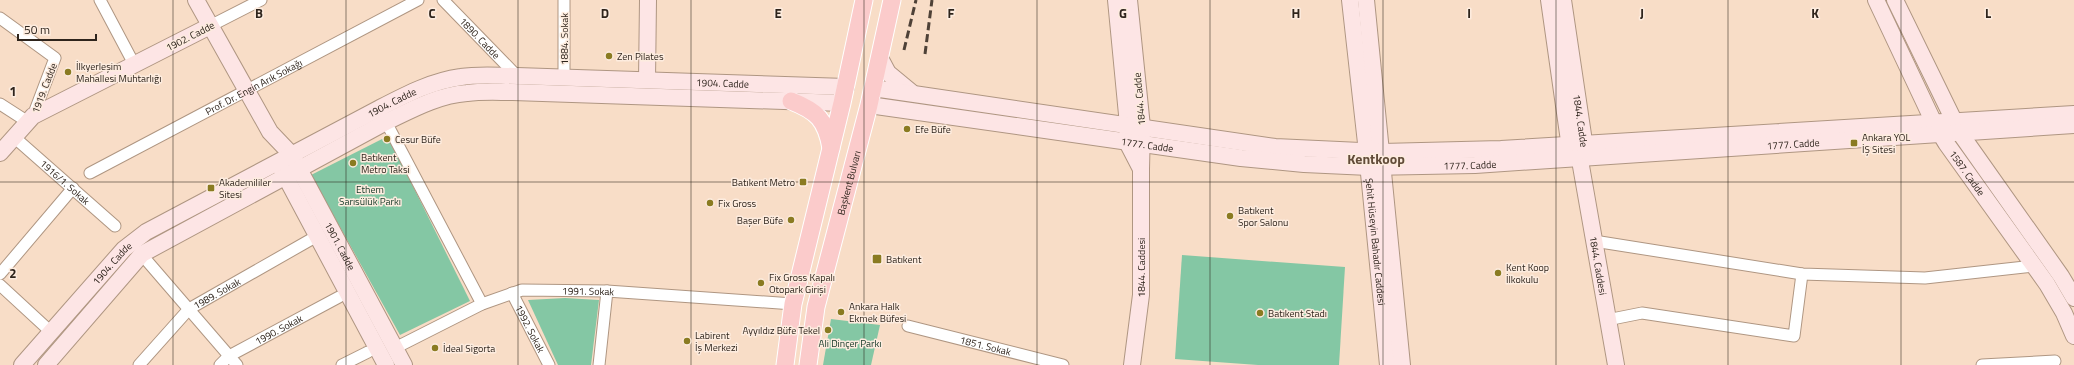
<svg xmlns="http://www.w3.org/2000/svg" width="2074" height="365" viewBox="0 0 2074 365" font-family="'Titillium Web',sans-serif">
<rect width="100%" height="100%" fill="#f8ddc7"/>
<!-- green -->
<g fill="#84c7a4">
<polygon points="388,136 470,301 400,335 311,175"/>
<polygon points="1182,255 1345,267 1339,365 1258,365 1175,359"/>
<polygon points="565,298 599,300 591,365 558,365 528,300"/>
<polygon points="831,319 880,325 871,365 823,365"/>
</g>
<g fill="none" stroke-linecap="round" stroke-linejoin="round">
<defs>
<g id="street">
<polyline points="100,0 134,64"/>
<path id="s1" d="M443,0L517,76"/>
<polyline points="0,18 55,58 33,116"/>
<polyline points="210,26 261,0"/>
<polyline points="564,77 564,0"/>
<polyline points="0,104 28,122"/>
<polyline points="386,122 482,304"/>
<path id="s2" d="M14,137L115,226"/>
<path id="s3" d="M90,173L418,0"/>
<polyline points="1594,241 1802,274 1925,278 2034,266"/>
<polyline points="148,262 237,365"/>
<polyline points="0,274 73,188"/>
<polyline points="0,285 51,332"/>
<path id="s4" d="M512,293L549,365"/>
<polyline points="1607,320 1642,313 1794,336 1802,274"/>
<path id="s5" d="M908,326L1063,365"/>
<path id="s6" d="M395,348L482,304L522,290L607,291L793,304"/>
<path id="s7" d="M139,365L189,309L310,240"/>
<path id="s8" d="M220,365L229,356L339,297"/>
<polyline points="342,365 368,352"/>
<polyline points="599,365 607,291"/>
<polyline points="1982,365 2055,361"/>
</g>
<g id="secondary">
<path id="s9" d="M196,0L270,132L291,154L404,365"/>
<polyline points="1116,0 1128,125 1127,142 1141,169 1142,127 1129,0"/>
<path id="s10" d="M1350,0L1366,143L1388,365"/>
<polyline points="1366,0 1402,365"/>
<polyline points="1549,0 1571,155"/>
<path id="s11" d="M1563,0L1586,155"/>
<path id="s12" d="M1876,0L1934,123L1946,143L2047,284L2064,313L2074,336"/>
<polyline points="1895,0 1960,133 2061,276 2074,298"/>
<polyline points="880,58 888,73 911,92"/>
<polyline points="647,80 648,0"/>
<polyline points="873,88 1275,147 1382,152 1501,149 2074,114"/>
<path id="s13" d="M869,105L1241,158L1304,164L1369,167L1475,165L2074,125"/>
<polyline points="0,153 33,116 210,26"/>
<path id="s14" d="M1581,166L1616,365"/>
<polyline points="281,168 386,365"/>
<path id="s15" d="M22,365L124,249L146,232L380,108C407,94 432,81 461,77C479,74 499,76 517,76L846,87"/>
<path d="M46,365L142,254L386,122C411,110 438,95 467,93C482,91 498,92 513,92L842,103"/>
<path id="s16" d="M1132,365L1141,295V169"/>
</g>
<g id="primary">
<path d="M791,101C817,111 826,120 831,148"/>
<polyline points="785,365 793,304 842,103 864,0"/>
<path id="s17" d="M808,365L816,307L869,105L892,0"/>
</g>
</defs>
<!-- street casing -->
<use href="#street" stroke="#af9682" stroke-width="13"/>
<!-- secondary casing -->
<use href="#secondary" stroke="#af9682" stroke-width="18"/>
<!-- primary casing -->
<use href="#primary" stroke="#fff" stroke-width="19"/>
<!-- street -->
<use href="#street" stroke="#fff" stroke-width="11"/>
<!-- secondary -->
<use href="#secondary" stroke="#fde5e5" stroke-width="16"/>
<!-- primary -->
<use href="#primary" stroke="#fbcbcb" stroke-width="17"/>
<!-- rail -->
<g stroke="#4e4137" stroke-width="3" stroke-dasharray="8 4" stroke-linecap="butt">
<polyline points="904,50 916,0"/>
<polyline points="925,54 932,0"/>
</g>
</g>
<!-- grid -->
<path fill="none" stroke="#2e241c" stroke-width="1" stroke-opacity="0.55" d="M173,0V365M346,0V365M518,0V365M691,0V365M864,0V365M1037,0V365M1210,0V365M1383,0V365M1556,0V365M1728,0V365M1901,0V365M0,182H2074"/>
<!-- markers -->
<g fill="#8a7b21" stroke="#fdecdf" stroke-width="1.5">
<circle cx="609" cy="56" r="4"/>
<circle cx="68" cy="72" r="4"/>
<circle cx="907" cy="129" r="4"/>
<circle cx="387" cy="139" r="4"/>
<rect x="1850" y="139" width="8" height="8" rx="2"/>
<circle cx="353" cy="163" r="4"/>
<rect x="799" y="178" width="8" height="8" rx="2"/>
<rect x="207" y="184" width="8" height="8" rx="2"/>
<circle cx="710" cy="203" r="4"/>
<circle cx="1230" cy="216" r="4"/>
<circle cx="791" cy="220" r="4"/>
<rect x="872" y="254" width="10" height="10" rx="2"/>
<circle cx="1498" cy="273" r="4"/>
<circle cx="761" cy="283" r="4"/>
<circle cx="841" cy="312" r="4"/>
<circle cx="1260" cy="313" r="4"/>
<circle cx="828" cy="330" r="4"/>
<circle cx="687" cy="341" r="4"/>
<circle cx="435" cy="348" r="4"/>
</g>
<g text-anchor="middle" stroke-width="3" stroke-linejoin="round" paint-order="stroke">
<!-- street labels -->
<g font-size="10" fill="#2e241c" stroke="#fdecdf">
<text transform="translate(190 36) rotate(-27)" y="4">1902. Cadde</text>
<text dy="4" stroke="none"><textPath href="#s1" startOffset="53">1890. Cadde</textPath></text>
<text transform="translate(564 39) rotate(-90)" y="4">1884. Sokak</text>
<text dy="4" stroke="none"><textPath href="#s15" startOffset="796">1904. Cadde</textPath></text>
<text dy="4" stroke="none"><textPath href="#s3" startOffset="185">Prof. Dr. Engin Arık Sokağı</textPath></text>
<text transform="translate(44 88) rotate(-69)" y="4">1919. Cadde</text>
<text transform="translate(1139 99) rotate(-95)" y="4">1844. Cadde</text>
<text dy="4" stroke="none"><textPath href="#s15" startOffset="460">1904. Cadde</textPath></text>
<text dy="4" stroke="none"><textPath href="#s11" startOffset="122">1844. Cadde</textPath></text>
<text dy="4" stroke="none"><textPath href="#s13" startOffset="929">1777. Cadde</textPath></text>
<text dy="4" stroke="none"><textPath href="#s13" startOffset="281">1777. Cadde</textPath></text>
<text dy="4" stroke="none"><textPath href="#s13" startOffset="605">1777. Cadde</textPath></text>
<text dy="4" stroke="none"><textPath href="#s12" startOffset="196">1587. Cadde</textPath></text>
<text dy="4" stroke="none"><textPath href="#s2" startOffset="68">1916/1. Sokak</textPath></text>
<text dy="4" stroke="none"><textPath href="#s17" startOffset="187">Başkent Bulvarı</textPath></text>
<text dy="4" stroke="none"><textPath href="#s10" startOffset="243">Şehit Hüseyin Bahadır Caddesi</textPath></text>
<text dy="4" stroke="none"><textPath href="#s9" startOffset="286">1901. Cadde</textPath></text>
<text dy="4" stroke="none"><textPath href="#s15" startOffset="136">1904. Cadde</textPath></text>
<text dy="4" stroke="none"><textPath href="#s14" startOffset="101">1844. Caddesi</textPath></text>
<text dy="4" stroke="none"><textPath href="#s16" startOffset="98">1844. Caddesi</textPath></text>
<text dy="4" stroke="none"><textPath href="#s6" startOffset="206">1991. Sokak</textPath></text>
<text dy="4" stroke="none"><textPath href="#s7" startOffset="107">1989. Sokak</textPath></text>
<text dy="4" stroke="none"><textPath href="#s8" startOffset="69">1990. Sokak</textPath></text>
<text dy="4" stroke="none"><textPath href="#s4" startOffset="40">1992. Sokak</textPath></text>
<text dy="4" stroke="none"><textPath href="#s5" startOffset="80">1851. Sokak</textPath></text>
</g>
<!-- poi labels -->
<g font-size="10" fill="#2e241c" stroke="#fdecdf" text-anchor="start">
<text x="617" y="60">Zen Pilates</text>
<text x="76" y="70">İlkyerleşim<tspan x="76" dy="12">Mahallesi Muhtarlığı</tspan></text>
<text x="915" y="133">Efe Büfe</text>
<text x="1862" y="141">Ankara YOL<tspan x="1862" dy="12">İŞ Sitesi</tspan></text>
<text x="395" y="143">Cesur Büfe</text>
<text x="361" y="161">Batıkent<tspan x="361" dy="12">Metro Taksi</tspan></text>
<text x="219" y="186">Akademililer<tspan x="219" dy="12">Sitesi</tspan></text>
<text x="795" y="186" text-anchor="end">Batıkent Metro</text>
<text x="718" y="207">Fix Gross</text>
<text x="1238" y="214">Batıkent<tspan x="1238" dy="12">Spor Salonu</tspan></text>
<text x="783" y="224" text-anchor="end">Başer Büfe</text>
<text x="886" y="263">Batıkent</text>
<text x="1506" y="271">Kent Koop<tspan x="1506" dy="12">İlkokulu</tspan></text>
<text x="769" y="281">Fix Gross Kapalı<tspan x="769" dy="12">Otopark Girişi</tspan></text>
<text x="849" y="310">Ankara Halk<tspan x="849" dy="12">Ekmek Büfesi</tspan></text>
<text x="1268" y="317">Batıkent Stadı</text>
<text x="820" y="334" text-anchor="end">Ayyıldız Büfe Tekel</text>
<text x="695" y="339">Labirent<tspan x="695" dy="12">İş Merkezi</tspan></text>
<text x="443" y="352">İdeal Sigorta</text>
</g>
<!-- park labels -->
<g font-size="10" fill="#123625" stroke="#fdecdf">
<text x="370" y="193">Ethem<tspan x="370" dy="12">Sarısülük Parkı</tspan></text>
<text x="850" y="347">Ali Dinçer Parkı</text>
</g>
<!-- district labels -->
<g font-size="14" font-weight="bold" fill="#624c39" stroke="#fdecdf">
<text x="1376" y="164">Kentkoop</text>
</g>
</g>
<g font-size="13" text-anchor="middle" font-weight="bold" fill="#2e241c" stroke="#fdecdf" stroke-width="3" stroke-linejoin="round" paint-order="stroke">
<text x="259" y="18">B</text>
<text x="432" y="18">C</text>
<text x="605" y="18">D</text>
<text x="778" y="18">E</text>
<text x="951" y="18">F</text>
<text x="1123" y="18">G</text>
<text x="1296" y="18">H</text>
<text x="1469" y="18">I</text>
<text x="1642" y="18">J</text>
<text x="1815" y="18">K</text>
<text x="1988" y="18">L</text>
<text x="13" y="96">1</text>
<text x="13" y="278">2</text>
</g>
<!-- scale -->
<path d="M18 34v6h78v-6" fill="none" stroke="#2e241c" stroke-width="2"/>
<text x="24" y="34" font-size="12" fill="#2e241c" stroke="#fdecdf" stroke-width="3" paint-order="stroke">50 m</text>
</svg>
